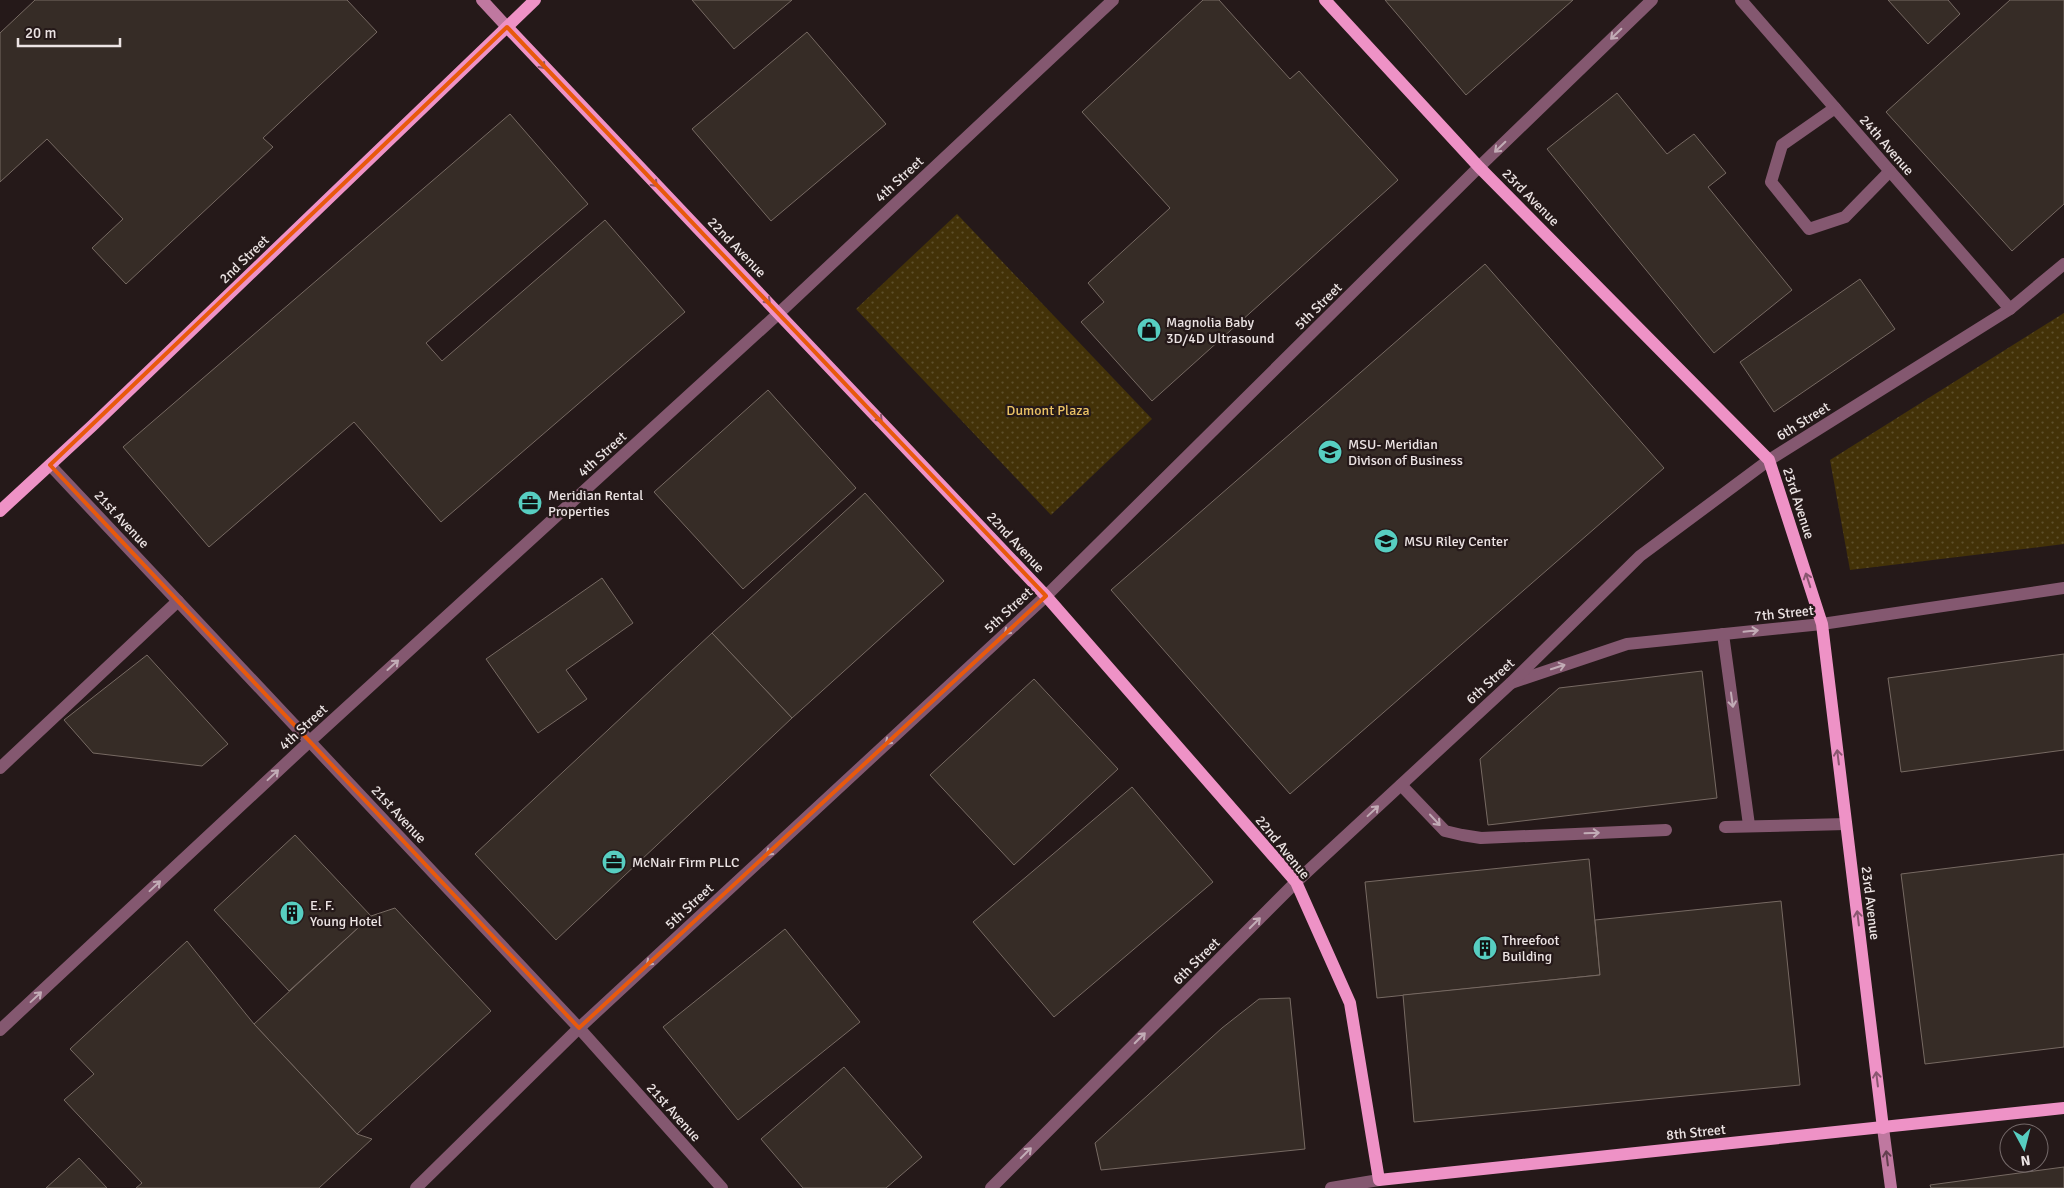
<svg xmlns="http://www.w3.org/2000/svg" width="2064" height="1188" viewBox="0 0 2064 1188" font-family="Signika,sans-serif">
<defs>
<pattern id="grass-dots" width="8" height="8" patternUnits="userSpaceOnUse" patternTransform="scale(1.25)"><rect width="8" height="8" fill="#433208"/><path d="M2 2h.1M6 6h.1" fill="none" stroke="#5e502c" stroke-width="1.8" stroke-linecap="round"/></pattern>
</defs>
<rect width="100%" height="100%" fill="#251919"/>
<!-- grass -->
<g fill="url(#grass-dots)">
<polygon points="957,214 1152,419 1051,515 856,309"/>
<polygon points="2064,313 2064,544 1850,570 1830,460"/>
</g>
<!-- building -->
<g fill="#362c26" stroke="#776a63">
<polygon points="35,0 347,0 377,32 263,138 273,147 126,284 92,248 123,219 47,139 0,182 0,33"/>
<polygon points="692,0 792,0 734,49"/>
<polygon points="1203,0 1219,0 1290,79 1299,71 1398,180 1152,401 1081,322 1104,302 1088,283 1170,208 1082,112"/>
<polygon points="1385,0 1573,0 1466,95"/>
<polygon points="1888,0 1948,0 1960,14 1928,44"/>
<polygon points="2010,0 2064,0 2064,204 2012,251 1886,112"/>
<polygon points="807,32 886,124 771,221 692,129"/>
<polygon points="1617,93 1667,154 1694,134 1726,173 1708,187 1792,290 1714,353 1547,149"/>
<polygon points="510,114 588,204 426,343 442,361 605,220 685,312 441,522 354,422 209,547 123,447"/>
<polygon points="1485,264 1664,468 1290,794 1111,590"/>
<polygon points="1860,279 1895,329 1774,412 1740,362"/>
<polygon points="768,390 856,488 743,589 654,492"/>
<polygon points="865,493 944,581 792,718 712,633"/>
<polygon points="602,578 633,623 566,670 587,699 538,733 486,659"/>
<polygon points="712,633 792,718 556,940 475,854"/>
<polygon points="2064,654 2064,750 1901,772 1888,678"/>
<polygon points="147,655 228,744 202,766 93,753 64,720"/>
<polygon points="1702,671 1717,798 1488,825 1480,759 1559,688"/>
<polygon points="1034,679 1118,769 1014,865 930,775"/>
<polygon points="1132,787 1213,882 1054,1017 973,922"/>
<polygon points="295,835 371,916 289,991 214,910"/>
<polygon points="2064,854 2064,1047 1925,1064 1901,874"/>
<polygon points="1589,859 1600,975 1377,998 1365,882"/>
<polygon points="1781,901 1800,1085 1414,1122 1403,995 1600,975 1595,920"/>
<polygon points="395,908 491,1011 357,1134 254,1024 371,916"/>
<polygon points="785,929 860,1022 738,1120 663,1027"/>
<polygon points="187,941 254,1024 357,1134 372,1139 319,1188 136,1188 142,1183 64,1100 94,1074 70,1049"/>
<polygon points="1290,998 1305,1149 1101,1170 1095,1143 1222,1028 1259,999"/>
<polygon points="844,1067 922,1157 886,1188 803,1188 761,1139"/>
<polygon points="79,1158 107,1188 46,1188"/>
<polygon points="2064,1167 2064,1188 1931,1188 1930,1185"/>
</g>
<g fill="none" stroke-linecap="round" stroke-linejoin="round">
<!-- service -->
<g stroke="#845870" stroke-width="12">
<polyline points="1835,108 1782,145 1771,182 1809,229 1845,217 1890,171"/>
<polyline points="1723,634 1749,825"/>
<polyline points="0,768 178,601"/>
<polyline points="1401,785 1445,831 1462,835 1481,838 1666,830"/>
<polyline points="1725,827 1846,824"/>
</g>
<!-- minor -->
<g stroke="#845870" stroke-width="12">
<polyline points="1741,0 2010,309"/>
<polyline points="50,465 579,1028 722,1188"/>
<polyline points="1511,683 1627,644 1822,624 2064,588"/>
<polyline points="0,1030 310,741 779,313 1113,0"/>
<polyline points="1331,1188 1379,1180"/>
</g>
<!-- tertiary -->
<g stroke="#845870" stroke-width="12">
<polyline points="416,1188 579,1028 1046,596 1479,167 1652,0"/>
<polyline points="991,1188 1296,882 1511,683 1640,556 1769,460 2010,309 2064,264"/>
</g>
<!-- secondary -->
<g stroke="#bf78a0" stroke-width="12">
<polyline points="482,0 507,27"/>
<polyline points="1883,1128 1891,1188"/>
</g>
<!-- primary -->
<g stroke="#ee92c6" stroke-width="12">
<polyline points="1325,0 1479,167 1769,460 1822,624 1883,1128"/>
<polyline points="507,27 1046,596 1296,882 1350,1003 1379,1180 2064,1108"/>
<polyline points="0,511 92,426 535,0"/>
</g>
</g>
<!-- one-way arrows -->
<defs><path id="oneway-shaft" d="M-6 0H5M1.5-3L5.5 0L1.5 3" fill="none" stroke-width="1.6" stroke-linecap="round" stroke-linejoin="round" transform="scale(1.25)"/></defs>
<g stroke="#c2acb6">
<use href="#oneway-shaft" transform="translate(1616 34) rotate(136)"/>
<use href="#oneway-shaft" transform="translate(1500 147) rotate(136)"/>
<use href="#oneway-shaft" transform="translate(1010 629) rotate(137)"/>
<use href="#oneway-shaft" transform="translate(1751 631) rotate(-6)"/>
<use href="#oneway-shaft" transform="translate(393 665) rotate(-42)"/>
<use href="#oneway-shaft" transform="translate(1558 667) rotate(-18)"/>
<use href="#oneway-shaft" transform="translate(1732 700) rotate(82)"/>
<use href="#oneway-shaft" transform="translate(891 739) rotate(137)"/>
<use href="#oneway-shaft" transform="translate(273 775) rotate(-43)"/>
<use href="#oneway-shaft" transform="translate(1373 811) rotate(-43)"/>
<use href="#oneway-shaft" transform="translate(1435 820) rotate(47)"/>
<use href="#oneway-shaft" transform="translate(1592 833) rotate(-2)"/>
<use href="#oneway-shaft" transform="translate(772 850) rotate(137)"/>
<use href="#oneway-shaft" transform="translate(155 886) rotate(-43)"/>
<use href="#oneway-shaft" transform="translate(1255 923) rotate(-45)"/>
<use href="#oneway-shaft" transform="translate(652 960) rotate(137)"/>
<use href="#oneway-shaft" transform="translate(36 997) rotate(-43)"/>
<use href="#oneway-shaft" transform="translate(1140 1038) rotate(-45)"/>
<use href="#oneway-shaft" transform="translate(1026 1153) rotate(-45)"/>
</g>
<g stroke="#8a5670">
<use href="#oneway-shaft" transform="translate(540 63) rotate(48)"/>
<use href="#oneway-shaft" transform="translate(652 181) rotate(46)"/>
<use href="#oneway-shaft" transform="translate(765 298) rotate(46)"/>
<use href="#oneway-shaft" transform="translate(877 416) rotate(47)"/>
<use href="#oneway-shaft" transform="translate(1808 580) rotate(-108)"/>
<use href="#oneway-shaft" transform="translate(1838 757) rotate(-97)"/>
<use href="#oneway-shaft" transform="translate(1858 918) rotate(-97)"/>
<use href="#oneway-shaft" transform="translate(1877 1079) rotate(-97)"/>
</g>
<use stroke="#633f4f" href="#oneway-shaft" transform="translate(1887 1158) rotate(-97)"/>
<!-- marked area -->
<path fill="none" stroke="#e8590c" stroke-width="4" stroke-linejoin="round" d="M507,27L1046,596L579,1028L50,465Z"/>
<!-- icons -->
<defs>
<symbol id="shop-disc" viewBox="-11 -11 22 22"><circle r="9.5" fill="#57cec1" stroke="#251919"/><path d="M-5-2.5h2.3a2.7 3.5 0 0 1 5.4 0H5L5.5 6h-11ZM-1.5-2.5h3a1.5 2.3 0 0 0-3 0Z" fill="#111"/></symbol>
<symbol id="university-disc" viewBox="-11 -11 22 22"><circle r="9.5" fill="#57cec1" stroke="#251919"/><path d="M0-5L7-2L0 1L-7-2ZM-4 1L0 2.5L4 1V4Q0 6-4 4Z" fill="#111"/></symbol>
<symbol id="office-disc" viewBox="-11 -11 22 22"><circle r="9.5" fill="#57cec1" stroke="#251919"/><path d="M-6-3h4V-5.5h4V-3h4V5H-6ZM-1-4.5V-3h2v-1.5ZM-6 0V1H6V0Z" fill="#111"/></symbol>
<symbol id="building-disc" viewBox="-11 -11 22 22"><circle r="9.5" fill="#57cec1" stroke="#251919"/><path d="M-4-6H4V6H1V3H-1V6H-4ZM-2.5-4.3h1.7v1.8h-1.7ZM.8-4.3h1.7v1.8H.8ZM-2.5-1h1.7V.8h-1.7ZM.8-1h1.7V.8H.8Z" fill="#111"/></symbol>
</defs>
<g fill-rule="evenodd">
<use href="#shop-disc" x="1135" y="316" width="28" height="28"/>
<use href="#university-disc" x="1316" y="438" width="28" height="28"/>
<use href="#office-disc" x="516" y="489" width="28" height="28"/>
<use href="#university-disc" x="1372" y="527" width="28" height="28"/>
<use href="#office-disc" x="600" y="848" width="28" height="28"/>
<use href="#building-disc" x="278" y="899" width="28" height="28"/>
<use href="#building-disc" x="1471" y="934" width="28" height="28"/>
</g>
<g text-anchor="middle" stroke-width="4.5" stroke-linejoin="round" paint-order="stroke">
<!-- street labels -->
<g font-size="14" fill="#ece4e4" stroke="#251919">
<text transform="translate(1887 145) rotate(49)" y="5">24th Avenue</text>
<text transform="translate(899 179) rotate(-43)" y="5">4th Street</text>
<text transform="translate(1531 197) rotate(45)" y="5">23rd Avenue</text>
<text transform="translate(737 247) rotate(46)" y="5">22nd Avenue</text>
<text transform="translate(244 259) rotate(-44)" y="5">2nd Street</text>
<text transform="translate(1318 306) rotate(-45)" y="5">5th Street</text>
<text transform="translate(1803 421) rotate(-32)" y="5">6th Street</text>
<text transform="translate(602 454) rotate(-42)" y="5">4th Street</text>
<text transform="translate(1799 503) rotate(72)" y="5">23rd Avenue</text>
<text transform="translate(122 519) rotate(47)" y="5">21st Avenue</text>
<text transform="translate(1016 542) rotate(47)" y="5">22nd Avenue</text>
<text transform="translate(1008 610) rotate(-43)" y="5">5th Street</text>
<text transform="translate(1784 613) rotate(-6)" y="5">7th Street</text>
<text transform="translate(1490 681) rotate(-43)" y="5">6th Street</text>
<text transform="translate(303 727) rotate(-43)" y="5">4th Street</text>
<text transform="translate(399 814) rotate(47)" y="5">21st Avenue</text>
<text transform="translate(1283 847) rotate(51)" y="5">22nd Avenue</text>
<text transform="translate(1871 903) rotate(83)" y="5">23rd Avenue</text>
<text transform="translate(689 906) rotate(-43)" y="5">5th Street</text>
<text transform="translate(1196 961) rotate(-45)" y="5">6th Street</text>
<text transform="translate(674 1112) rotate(48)" y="5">21st Avenue</text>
<text transform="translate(1696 1132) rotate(-6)" y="5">8th Street</text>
</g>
<!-- poi labels -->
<g font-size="14" fill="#ece4e4" stroke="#251919" text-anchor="start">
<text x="1166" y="327">Magnolia Baby<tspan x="1166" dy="16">3D/4D Ultrasound</tspan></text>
<text x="1348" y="449">MSU- Meridian<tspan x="1348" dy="16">Divison of Business</tspan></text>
<text x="548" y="500">Meridian Rental<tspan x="548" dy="16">Properties</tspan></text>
<text x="1404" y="546">MSU Riley Center</text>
<text x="632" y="867">McNair Firm PLLC</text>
<text x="310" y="910">E. F.<tspan x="310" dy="16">Young Hotel</tspan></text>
<text x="1502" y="945">Threefoot<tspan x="1502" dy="16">Building</tspan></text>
</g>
<!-- park labels -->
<g font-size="14" fill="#ebc265" stroke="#251919">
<text x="1048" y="415">Dumont Plaza</text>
</g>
</g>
<!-- north arrow -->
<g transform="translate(2024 1148) rotate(173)"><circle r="24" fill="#251919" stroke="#756a6a"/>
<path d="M0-4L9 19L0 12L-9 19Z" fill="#57cec1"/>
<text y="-8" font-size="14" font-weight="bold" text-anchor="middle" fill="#ece4e4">N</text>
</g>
<!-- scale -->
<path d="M18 38v8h102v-8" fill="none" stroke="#ece4e4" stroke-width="2.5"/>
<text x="25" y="38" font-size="15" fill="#ece4e4" stroke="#251919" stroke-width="4" paint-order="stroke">20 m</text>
</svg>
